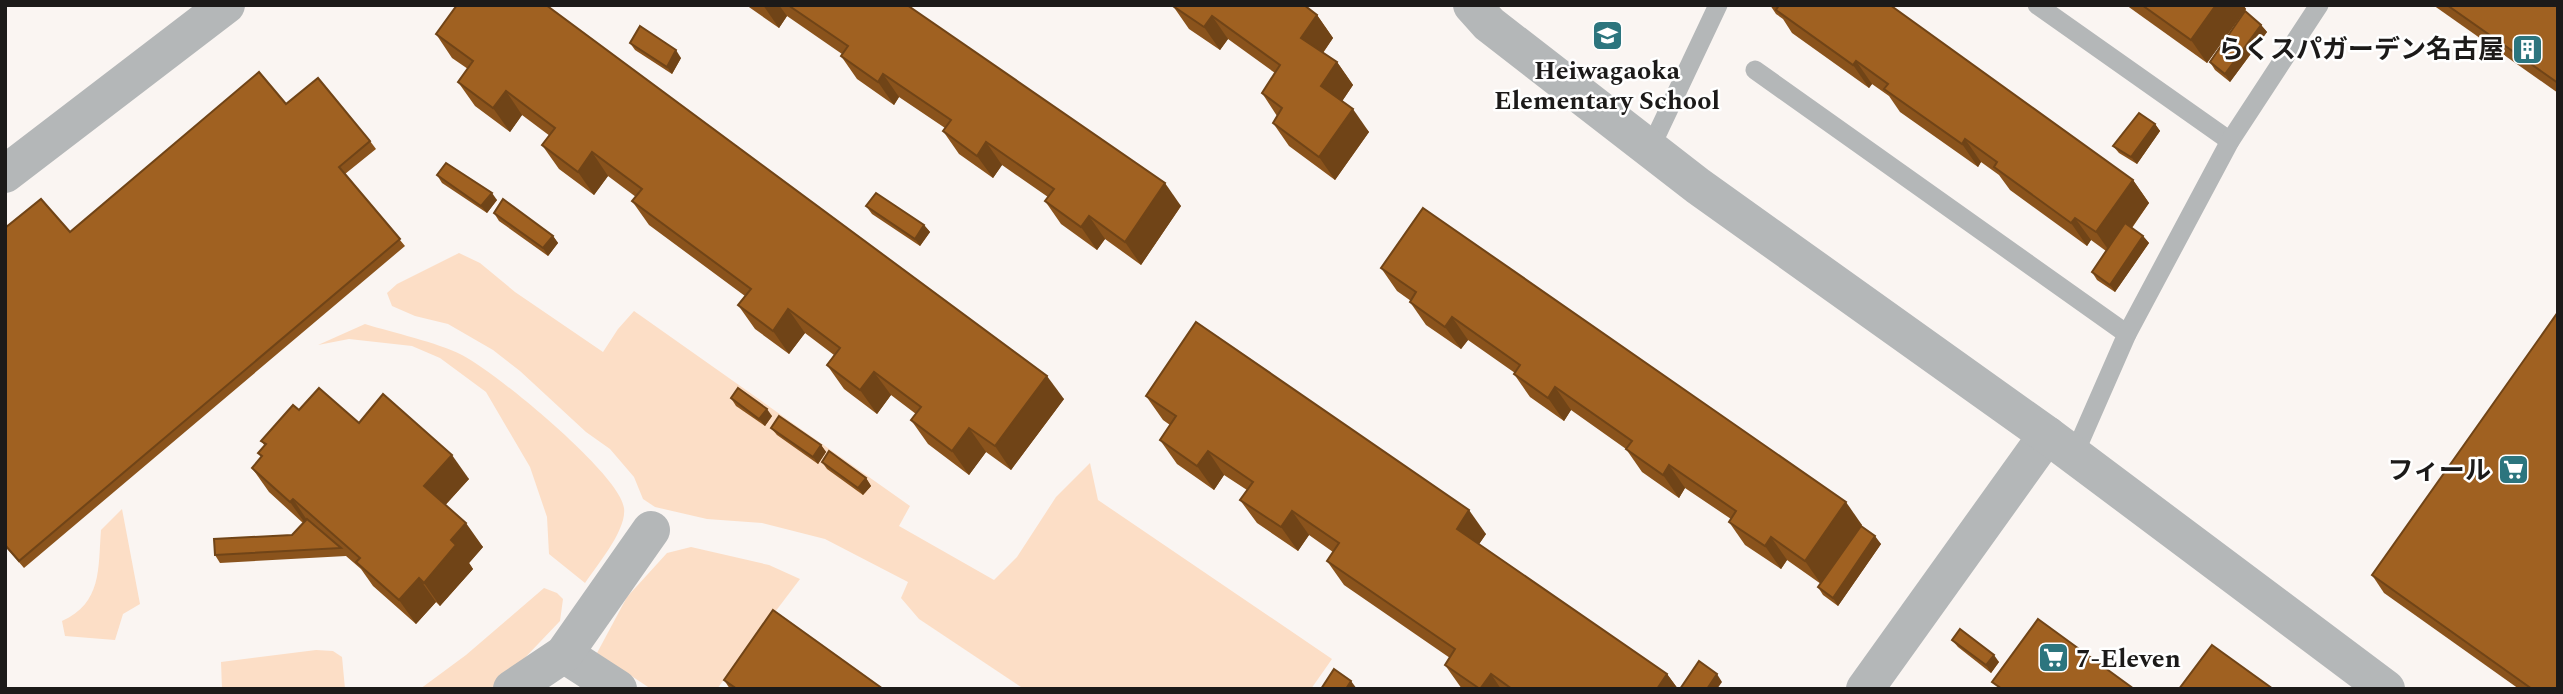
<svg xmlns="http://www.w3.org/2000/svg" width="2563" height="694" viewBox="0 0 2563 694" font-family="Spectral,'Noto Sans JP',serif">
<rect width="100%" height="100%" fill="#faf5f2"/>
<!-- green -->
<g fill="#fcdec6">
<polygon points="459,253 480,263 515,292 603,352 618,329 634,311 910,506 899,526 994,580 1017,557 1056,497 1090,463 1098,500 1332,659 1311,689 1024,689 919,619 901,598 908,582 825,539 762,523 707,519 655,507 643,499 634,477 610,449 586,432 520,371 493,350 448,324 415,316 392,306 387,293 397,284"/>
<path d="M365,324C394,333 436,342 462,355C494,371 620,474 624,508C627,530 597,565 585,583L549,554L547,517L530,467L486,392L440,358L412,346L349,339L318,345Z"/>
<path d="M122,509L140,604L123,614L115,640L65,636L62,621C102,603 98,569 101,530Z"/>
<polygon points="691,547 769,565 800,579 717,689 651,689 597,653 627,597 667,553"/>
<polygon points="544,588 557,593 563,599 560,621 500,684 492,689 420,689 466,655"/>
<polygon points="316,650 333,651 342,657 345,689 222,689 221,662"/>
</g>
<g fill="none" stroke-linecap="round" stroke-linejoin="round">
<!-- service -->
<g stroke="#b4b7b8" stroke-width="19">
<polyline points="2037,5 2230,141"/>
<polyline points="1755,70 2127,334"/>
<polyline points="1650,149 1718,5"/>
<polyline points="2074,455 2127,334 2230,141 2319,5"/>
</g>
<!-- minor -->
<g stroke="#b4b7b8" stroke-width="38">
<polyline points="564,654 618,689"/>
<polyline points="512,689 564,654 651,530"/>
<polyline points="1865,689 2047,435"/>
</g>
<!-- tertiary -->
<g stroke="#b4b7b8" stroke-width="38">
<polyline points="1472,5 1489,24 1698,186 2047,435 2386,689"/>
<polyline points="5,174 226,5"/>
</g>
</g>
<!-- wall -->
<g fill="#8a531c">
<polygon points="746,5 907,5 1181,206 1141,265 1105,239 1097,250 1061,224 1045,201 1048,197 1002,165 993,178 959,154 943,131 945,128 899,97 894,105 857,79 841,56 842,54 787,16 779,28"/>
<polygon points="1770,5 1890,5 2133,180 2149,203 2132,228 2143,236 2149,243 2115,292 2097,280 2092,272 2106,251 2091,240 2087,246 2010,190 1999,175 1981,162 1978,167 1900,112 1889,96 1872,84 1869,88 1792,33 1783,19 1776,14"/>
<polygon points="2126,5 2243,5 2246,9 2207,63"/>
<polygon points="2433,5 2558,5 2558,93"/>
<polygon points="1173,6 1317,15 1333,38 1323,53 1337,62 1353,85 1342,101 1369,132 1335,180 1289,146 1273,123 1277,116 1262,93 1275,73 1228,39 1220,50 1189,29"/>
<polygon points="2261,25 2267,32 2230,82 2215,70 2210,62"/>
<polygon points="436,34 1064,399 1011,470 986,452 969,475 928,444 911,420 916,414 891,395 877,414 844,389 827,365 834,355 805,333 789,354 755,329 738,305 745,296 649,225 632,201 636,197 608,176 594,195 559,169 542,145 550,136 522,115 510,132 475,106 458,82 468,69 452,58"/>
<polygon points="630,43 681,58 672,74 635,50"/>
<polygon points="286,104 370,141 376,149 345,174 405,246 24,568 5,546 5,228 70,232"/>
<polygon points="2155,124 2160,131 2137,164 2119,153 2113,146"/>
<polygon points="437,175 497,200 487,213 442,183"/>
<polygon points="866,206 924,225 930,232 920,246 872,214"/>
<polygon points="494,213 553,236 558,243 548,256 499,221"/>
<polygon points="1381,268 1862,525 1861,526 1881,544 1838,606 1823,595 1818,587 1821,584 1787,560 1781,569 1745,545 1729,522 1731,519 1685,488 1679,498 1642,472 1626,449 1571,410 1564,421 1530,397 1514,374 1515,373 1468,340 1461,349 1426,325 1410,302 1411,301 1397,291"/>
<polygon points="1146,396 1486,534 1479,544 1667,674 1678,689 1462,689 1445,665 1450,658 1344,585 1327,561 1333,552 1309,535 1298,551 1257,523 1240,500 1247,490 1224,475 1214,490 1177,464 1160,440 1170,425 1163,420"/>
<polygon points="731,398 772,416 765,426 736,406"/>
<polygon points="299,410 359,423 469,479 445,505 483,547 469,563 473,569 440,606 436,602 416,624 373,586 361,569 346,556 220,563 215,555 292,535 303,523 269,492 252,468 261,457 258,453 265,446 261,441"/>
<polygon points="771,428 821,445 826,452 818,464 777,435"/>
<polygon points="822,462 866,478 871,486 863,495 827,469"/>
<polygon points="2372,575 2558,689 2519,689 2384,593"/>
<polygon points="1952,640 1999,662 1991,673 1958,647"/>
<polygon points="724,680 883,689 730,689"/>
</g>
<!-- shaded-wall -->
<g fill="#704417">
<polygon points="763,5 779,5 787,16 779,28"/>
<polygon points="2216,5 2243,5 2246,9 2207,63 2191,40"/>
<polygon points="1317,15 1333,38 1317,61 1301,38"/>
<polygon points="1212,16 1228,39 1220,50 1204,27"/>
<polygon points="2261,25 2267,32 2230,82 2225,74"/>
<polygon points="676,50 681,58 672,74 667,67"/>
<polygon points="1856,61 1872,84 1869,88 1853,65"/>
<polygon points="1337,62 1353,85 1337,109 1321,86"/>
<polygon points="883,74 899,97 894,105 878,82"/>
<polygon points="506,91 522,115 510,132 493,108"/>
<polygon points="1353,109 1369,132 1335,180 1319,157"/>
<polygon points="2155,124 2160,131 2137,164 2131,157"/>
<polygon points="1965,139 1981,162 1978,167 1962,144"/>
<polygon points="986,142 1002,165 993,178 977,156"/>
<polygon points="592,152 608,176 594,195 578,172"/>
<polygon points="2133,180 2149,203 2112,255 2096,232"/>
<polygon points="1165,183 1181,206 1141,265 1125,242"/>
<polygon points="492,193 497,200 487,213 481,206"/>
<polygon points="1089,216 1105,239 1097,250 1081,227"/>
<polygon points="2075,218 2091,240 2087,246 2071,223"/>
<polygon points="924,225 930,232 920,246 915,239"/>
<polygon points="553,236 558,243 548,256 543,248"/>
<polygon points="2143,236 2149,243 2115,292 2110,285"/>
<polygon points="788,309 805,333 789,354 773,331"/>
<polygon points="1452,317 1468,340 1461,349 1445,327"/>
<polygon points="874,372 891,395 877,414 860,390"/>
<polygon points="1047,376 1064,399 1011,470 995,446"/>
<polygon points="1555,387 1571,410 1564,421 1548,398"/>
<polygon points="767,409 772,416 765,426 759,419"/>
<polygon points="969,428 986,452 969,475 952,451"/>
<polygon points="821,445 826,452 818,464 813,457"/>
<polygon points="1208,451 1224,475 1214,490 1197,466"/>
<polygon points="452,455 469,479 441,510 424,486"/>
<polygon points="1669,465 1685,488 1679,498 1663,475"/>
<polygon points="866,478 871,486 863,495 858,488"/>
<polygon points="293,499 309,523 307,526 290,502"/>
<polygon points="1846,502 1862,525 1821,584 1805,561"/>
<polygon points="1469,510 1486,534 1473,553 1457,529"/>
<polygon points="1292,511 1309,535 1298,551 1281,527"/>
<polygon points="466,523 483,547 469,563 473,569 440,606 424,583 451,540"/>
<polygon points="1875,536 1881,544 1838,606 1833,598"/>
<polygon points="1771,537 1787,560 1781,569 1765,546"/>
<polygon points="419,578 436,602 416,624 399,600"/>
<polygon points="1994,655 1999,662 1991,673 1986,665"/>
<polygon points="1491,674 1501,689 1480,689"/>
<polygon points="1667,674 1678,689 1657,689"/>
<polygon points="1717,674 1722,682 1717,689 1707,689"/>
<polygon points="1351,681 1357,689 1346,689"/>
</g>
<!-- building -->
<g fill="#a06121" stroke="#704417" stroke-width="2">
<polygon points="457,5 546,5 1047,376 995,446 969,428 952,451 911,420 921,407 874,372 860,390 827,365 840,348 788,309 773,331 738,305 751,289 632,201 642,189 592,152 578,172 542,145 555,128 506,91 493,108 458,82 473,61 436,34"/>
<polygon points="788,5 907,5 1165,183 1125,242 1089,216 1081,227 1045,201 1054,189 986,142 977,156 943,131 951,120 883,74 878,82 841,56 848,46"/>
<polygon points="1174,5 1304,5 1317,15 1301,38 1337,62 1321,86 1353,109 1319,157 1273,123 1282,108 1262,93 1280,65 1212,16 1204,27 1173,6"/>
<polygon points="1779,5 1890,5 2133,180 2096,232 2075,218 2071,223 1994,167 1997,162 1965,139 1962,144 1884,89 1888,84 1856,61 1853,65 1776,10"/>
<polygon points="2142,5 2216,5 2191,40"/>
<polygon points="2447,5 2558,5 2558,83"/>
<polygon points="2245,11 2261,25 2225,74 2210,62"/>
<polygon points="640,26 676,50 667,67 630,43"/>
<polygon points="259,72 286,104 318,78 370,141 339,167 400,239 19,561 5,545 5,228 41,199 70,232"/>
<polygon points="2139,113 2155,124 2131,157 2113,146"/>
<polygon points="446,163 492,193 481,206 437,175"/>
<polygon points="876,193 924,225 915,239 866,206"/>
<polygon points="503,199 553,236 543,248 494,213"/>
<polygon points="1423,208 1846,502 1805,561 1771,537 1765,546 1729,522 1736,511 1669,465 1663,475 1626,449 1632,441 1555,387 1548,398 1514,374 1520,365 1452,317 1445,327 1410,302 1416,292 1381,268"/>
<polygon points="2125,223 2143,236 2110,285 2092,272"/>
<polygon points="2558,312 2558,689 2532,689 2372,575"/>
<polygon points="1196,322 1469,510 1457,529 1667,674 1657,689 1512,689 1491,674 1480,689 1445,665 1455,649 1327,561 1339,543 1292,511 1281,527 1240,500 1253,482 1208,451 1197,466 1160,440 1176,416 1146,396"/>
<polygon points="319,388 359,423 383,394 452,455 424,486 466,523 451,540 456,545 424,583 419,578 399,600 356,562 360,558 293,499 290,502 252,468 262,456 258,453 266,444 261,441 293,405 299,410"/>
<polygon points="738,388 767,409 759,419 731,398"/>
<polygon points="779,416 821,445 813,457 771,428"/>
<polygon points="829,451 866,478 858,488 822,462"/>
<polygon points="307,519 341,548 215,555 214,539 292,535"/>
<polygon points="1861,526 1875,536 1833,598 1818,587"/>
<polygon points="773,610 883,689 737,689 724,680"/>
<polygon points="2038,619 2134,689 2002,689 1992,682"/>
<polygon points="1960,629 1994,655 1986,665 1952,640"/>
<polygon points="2212,645 2273,689 2179,689"/>
<polygon points="1699,661 1717,674 1707,689 1680,689"/>
<polygon points="1334,669 1351,681 1346,689 1321,689"/>
</g>
<!-- icons -->
<defs>
<symbol id="school-square" viewBox="-11 -11 22 22"><rect x="-9" y="-9" width="18" height="18" rx="4" fill="#2c757e" stroke="#fff"/><path d="M0-5L7-2L0 1L-7-2ZM-4 1L0 2.5L4 1V4Q0 6-4 4Z" fill="#fff"/></symbol>
<symbol id="building-square" viewBox="-11 -11 22 22"><rect x="-9" y="-9" width="18" height="18" rx="4" fill="#2c757e" stroke="#fff"/><path d="M-4-6H4V6H1V3H-1V6H-4ZM-2.5-4.3h1.7v1.8h-1.7ZM.8-4.3h1.7v1.8H.8ZM-2.5-1h1.7V.8h-1.7ZM.8-1h1.7V.8H.8Z" fill="#fff"/></symbol>
<symbol id="supermarket-square" viewBox="-11 -11 22 22"><rect x="-9" y="-9" width="18" height="18" rx="4" fill="#2c757e" stroke="#fff"/><path d="M-6-5.5h2.5l.6 2H6L4.5 2H-2.5L-4.4-4H-6ZM-1.5 3.2a1.3 1.3 0 1 0 .1 0ZM3 3.2a1.3 1.3 0 1 0 .1 0Z" fill="#fff"/></symbol>
</defs>
<g fill-rule="evenodd">
<use href="#school-square" x="1590" y="18" width="35" height="35"/>
<use href="#building-square" x="2510" y="32" width="35" height="35"/>
<use href="#supermarket-square" x="2496" y="452" width="35" height="35"/>
<use href="#supermarket-square" x="2036" y="640" width="35" height="35"/>
</g>
<g text-anchor="middle" stroke-width="5" stroke-linejoin="round" paint-order="stroke">
<!-- poi labels -->
<g font-size="26" font-weight="bold" fill="#1c1a19" stroke="#fff" text-anchor="end">
<text x="2504" y="58">らくスパガーデン名古屋</text>
<text x="1607" y="79" text-anchor="middle">Heiwagaoka<tspan x="1607" dy="30">Elementary School</tspan></text>
<text x="2491" y="479">フィール</text>
<text x="2076" y="667" text-anchor="start">7-Eleven</text>
</g>
</g>
<!-- border -->
<rect width="2563" height="694" fill="none" stroke="#1c1a19" stroke-width="14"/>
</svg>
